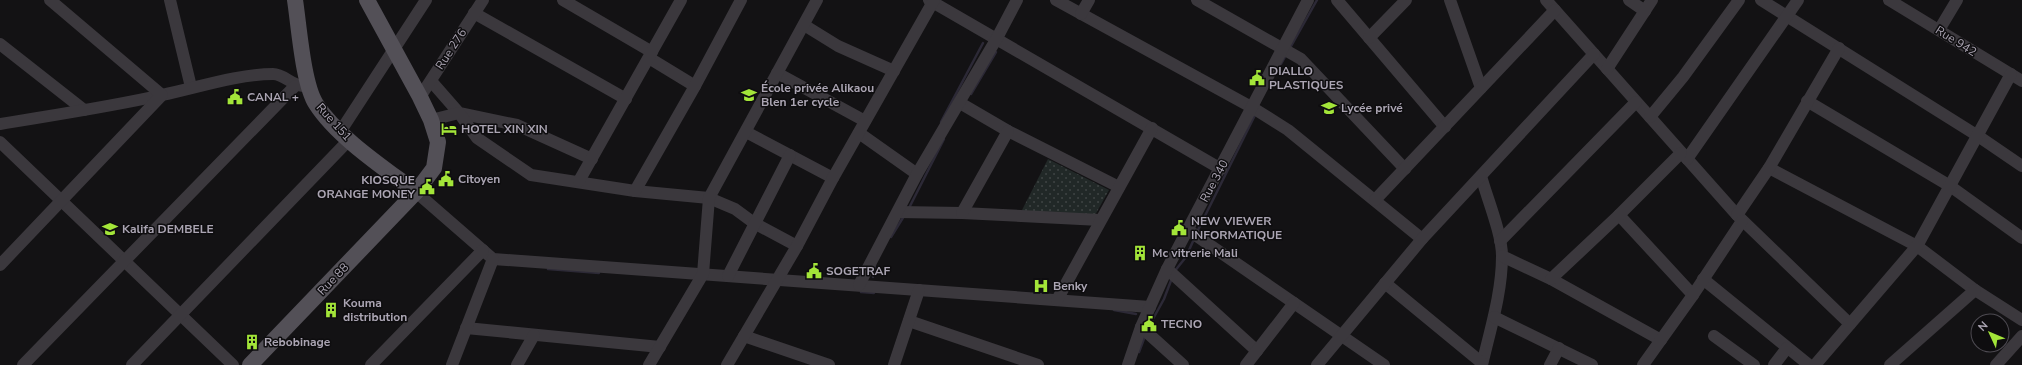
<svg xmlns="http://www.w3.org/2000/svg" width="2022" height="365" viewBox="0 0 2022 365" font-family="'Nunito Sans',sans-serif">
<defs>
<pattern id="park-dots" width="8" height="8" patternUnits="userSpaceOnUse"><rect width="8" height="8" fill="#212827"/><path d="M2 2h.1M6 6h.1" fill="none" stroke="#3f4444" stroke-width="1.8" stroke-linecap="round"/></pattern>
</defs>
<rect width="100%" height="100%" fill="#131214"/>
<!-- park -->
<polygon fill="url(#park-dots)" points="1048,159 1109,190 1094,217 1020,214"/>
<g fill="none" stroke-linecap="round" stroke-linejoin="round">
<!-- stream -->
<g stroke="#2c2936" stroke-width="2.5">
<polyline points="1290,48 1317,0"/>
<polyline points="1281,64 1286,55"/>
<polyline points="971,94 996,52"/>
<polyline points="941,122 983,43"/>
<polyline points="909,208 944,139"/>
<polyline points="1197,232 1256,113"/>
<polyline points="891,237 904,216"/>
<polyline points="548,269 599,273"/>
<polyline points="1174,272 1186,257 1194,239"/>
<polyline points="873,277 875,265"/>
<polyline points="861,292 874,293"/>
<polyline points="1114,310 1136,314"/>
<polyline points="1148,328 1164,299 1172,278"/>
<polyline points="1139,352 1145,336"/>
</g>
<!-- minor -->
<g stroke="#3b383d" stroke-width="12">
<polyline points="170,0 191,87"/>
<polyline points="563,0 652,52"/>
<polyline points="929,0 1221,169"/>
<polyline points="1056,0 1253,108 1288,130 1422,239"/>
<polyline points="1197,0 1301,59 1405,169"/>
<polyline points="1337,0 1445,127"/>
<polyline points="1450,0 1481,88"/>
<polyline points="1546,0 1737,215 1850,324"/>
<polyline points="1629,0 1645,11"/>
<polyline points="1761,0 1978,136 2022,166"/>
<polyline points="1889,0 2022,81"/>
<polyline points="474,13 626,99"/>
<polyline points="1081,14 1089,0"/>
<polyline points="804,25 838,46 894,71"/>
<polyline points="1939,30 1957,0"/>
<polyline points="1369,38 1406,0"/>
<polyline points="0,44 84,110"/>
<polyline points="649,58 695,86"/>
<polyline points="1607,69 1652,0"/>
<polyline points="777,73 865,121"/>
<polyline points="431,81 459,113 517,125 592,159"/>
<polyline points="420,97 483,0"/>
<polyline points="1807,101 1950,186 2022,238"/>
<polyline points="960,103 1008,131 1119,187"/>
<polyline points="1650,117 1683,77 1739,0"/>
<polyline points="431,120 459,113 477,138 531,175 635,191 709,198 735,209 754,223 797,246"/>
<path d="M0,124C54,115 109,107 162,95C196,88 238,74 273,74C284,74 291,85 303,86"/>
<polyline points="340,132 426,0"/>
<polyline points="746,132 833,178"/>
<polyline points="859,133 917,174"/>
<polyline points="0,142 233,365"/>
<polyline points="1687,159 1798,0"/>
<polyline points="1769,168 1917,246 1975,290 2022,320"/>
<path d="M1481,176C1487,198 1502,234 1502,256C1502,293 1490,330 1482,365"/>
<polyline points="579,181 681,0"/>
<polyline points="635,191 695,86 741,0"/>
<polyline points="416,192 493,259 1150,307"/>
<polyline points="1375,200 1555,10"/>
<polyline points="898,212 962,213 1100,220"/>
<polyline points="962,213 1008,131"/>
<polyline points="1619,215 1693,295"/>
<polyline points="1737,215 1769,168 1839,48"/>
<polyline points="1188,230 1384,365"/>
<polyline points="1500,241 1636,102"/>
<polyline points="1502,256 1551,279 1661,340"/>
<polyline points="0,265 162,95 50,0"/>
<polyline points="1167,269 1257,351"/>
<polyline points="728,276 790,155"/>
<polyline points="1551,279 1619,215 1681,153"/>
<polyline points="1703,279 1809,365"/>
<polyline points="1385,283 1482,363"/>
<polyline points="859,285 917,174 997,38 1017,0"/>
<polyline points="1057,300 1152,128"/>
<polyline points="1494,317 1592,365"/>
<polyline points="909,321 1038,365"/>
<polyline points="1141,327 1183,365"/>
<polyline points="466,328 660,347"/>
<polyline points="744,336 829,365"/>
<polyline points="1714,336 1754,365"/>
<polyline points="23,365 295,86"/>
<polyline points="132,365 348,141"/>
<polyline points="371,365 483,250"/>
<polyline points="452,365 493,259"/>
<polyline points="517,365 534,335"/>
<polyline points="649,365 703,274 709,198 817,0"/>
<polyline points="727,365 797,246 833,178 934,0"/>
<polyline points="894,365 919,290"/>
<polyline points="1128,365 1141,327 1167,269 1308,0"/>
<polyline points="1246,365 1294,303"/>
<polyline points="1317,365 1422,239 1594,54"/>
<polyline points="1550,365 1559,348"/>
<polyline points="1643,365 1693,295 1742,221"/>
<polyline points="1774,365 1787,348"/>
<polyline points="1815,365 1917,246 2011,74"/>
<polyline points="1890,365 1975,290"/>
<polyline points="1996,365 2022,336"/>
</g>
<!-- major -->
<g stroke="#535057" stroke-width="16">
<path d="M295,0C299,26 303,84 316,104C337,137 384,168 416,192"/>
<polyline points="250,365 416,192 434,168 438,142 431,120 420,97 367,0"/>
</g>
</g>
<!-- icons -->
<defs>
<symbol id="civic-bare" viewBox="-9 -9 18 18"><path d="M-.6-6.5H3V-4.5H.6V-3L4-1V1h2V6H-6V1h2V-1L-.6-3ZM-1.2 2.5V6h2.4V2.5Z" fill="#a3e539" stroke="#0e0d0f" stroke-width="2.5" paint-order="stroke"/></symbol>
<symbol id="school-bare" viewBox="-9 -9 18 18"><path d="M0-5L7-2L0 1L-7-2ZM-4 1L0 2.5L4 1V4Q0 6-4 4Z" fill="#a3e539" stroke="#0e0d0f" stroke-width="2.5" paint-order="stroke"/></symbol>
<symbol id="hotel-bare" viewBox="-9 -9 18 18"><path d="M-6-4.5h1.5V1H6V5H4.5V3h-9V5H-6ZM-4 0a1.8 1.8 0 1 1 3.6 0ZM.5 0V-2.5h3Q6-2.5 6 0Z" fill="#a3e539" stroke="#0e0d0f" stroke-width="2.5" paint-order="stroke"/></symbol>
<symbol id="building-bare" viewBox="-9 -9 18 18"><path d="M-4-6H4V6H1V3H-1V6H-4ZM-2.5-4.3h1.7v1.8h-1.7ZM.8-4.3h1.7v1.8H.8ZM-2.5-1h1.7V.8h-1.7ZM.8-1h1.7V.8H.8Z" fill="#a3e539" stroke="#0e0d0f" stroke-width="2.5" paint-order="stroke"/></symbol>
<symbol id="hospital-bare" viewBox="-9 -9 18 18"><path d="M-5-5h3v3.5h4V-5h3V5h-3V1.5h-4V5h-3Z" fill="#a3e539" stroke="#0e0d0f" stroke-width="2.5" paint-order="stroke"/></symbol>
</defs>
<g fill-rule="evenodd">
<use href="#civic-bare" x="1246" y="67" width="22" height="22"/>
<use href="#school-bare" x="738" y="84" width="22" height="22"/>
<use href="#civic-bare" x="224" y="86" width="22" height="22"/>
<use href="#school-bare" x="1318" y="97" width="22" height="22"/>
<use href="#hotel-bare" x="438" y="118" width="22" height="22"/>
<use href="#civic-bare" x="435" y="168" width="22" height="22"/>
<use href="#civic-bare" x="416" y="176" width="22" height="22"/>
<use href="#civic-bare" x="1168" y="217" width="22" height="22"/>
<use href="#school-bare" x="99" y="218" width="22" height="22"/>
<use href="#building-bare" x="1129" y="242" width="22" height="22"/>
<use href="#civic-bare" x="803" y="260" width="22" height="22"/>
<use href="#hospital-bare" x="1030" y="275" width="22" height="22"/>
<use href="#building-bare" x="320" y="299" width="22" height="22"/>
<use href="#civic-bare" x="1138" y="313" width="22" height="22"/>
<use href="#building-bare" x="241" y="331" width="22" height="22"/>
</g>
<g text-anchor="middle" stroke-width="3" stroke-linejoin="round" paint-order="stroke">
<!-- street labels -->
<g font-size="12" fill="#aba5b3" stroke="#0e0d0f">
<text transform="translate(1956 41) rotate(32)" y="4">Rue 942</text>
<text transform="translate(451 49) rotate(-57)" y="4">Rue 276</text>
<text transform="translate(334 122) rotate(48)" y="4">Rue 151</text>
<text transform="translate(1214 181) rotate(-62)" y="4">Rue 340</text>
<text transform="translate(333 279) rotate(-46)" y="4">Rue 88</text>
</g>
<!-- poi labels -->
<g font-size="12" font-weight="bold" fill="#aba5b3" stroke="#0e0d0f" text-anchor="start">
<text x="1269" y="75">DIALLO<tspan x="1269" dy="14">PLASTIQUES</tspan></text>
<text x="761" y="92">École privée Alikaou<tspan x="761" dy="14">Blen 1er cycle</tspan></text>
<text x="247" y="101">CANAL +</text>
<text x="1341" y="112">Lycée privé</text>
<text x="461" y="133">HOTEL XIN XIN</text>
<text x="458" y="183">Citoyen</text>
<text x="415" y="184" text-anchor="end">KIOSQUE<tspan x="415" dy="14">ORANGE MONEY</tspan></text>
<text x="1191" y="225">NEW VIEWER<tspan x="1191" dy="14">INFORMATIQUE</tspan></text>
<text x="122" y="233">Kalifa DEMBELE</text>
<text x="1152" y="257">Mc vitrerie Mali</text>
<text x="826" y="275">SOGETRAF</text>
<text x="1053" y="290">Benky</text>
<text x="343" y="307">Kouma<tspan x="343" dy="14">distribution</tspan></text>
<text x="1161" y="328">TECNO</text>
<text x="264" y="346">Rebobinage</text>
</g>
</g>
<!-- north arrow -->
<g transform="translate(1990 333) rotate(314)"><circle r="19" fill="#0e0d0f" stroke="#4d4a51"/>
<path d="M0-3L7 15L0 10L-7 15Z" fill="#a3e539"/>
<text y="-6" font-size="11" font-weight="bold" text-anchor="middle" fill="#aba5b3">N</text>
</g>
</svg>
